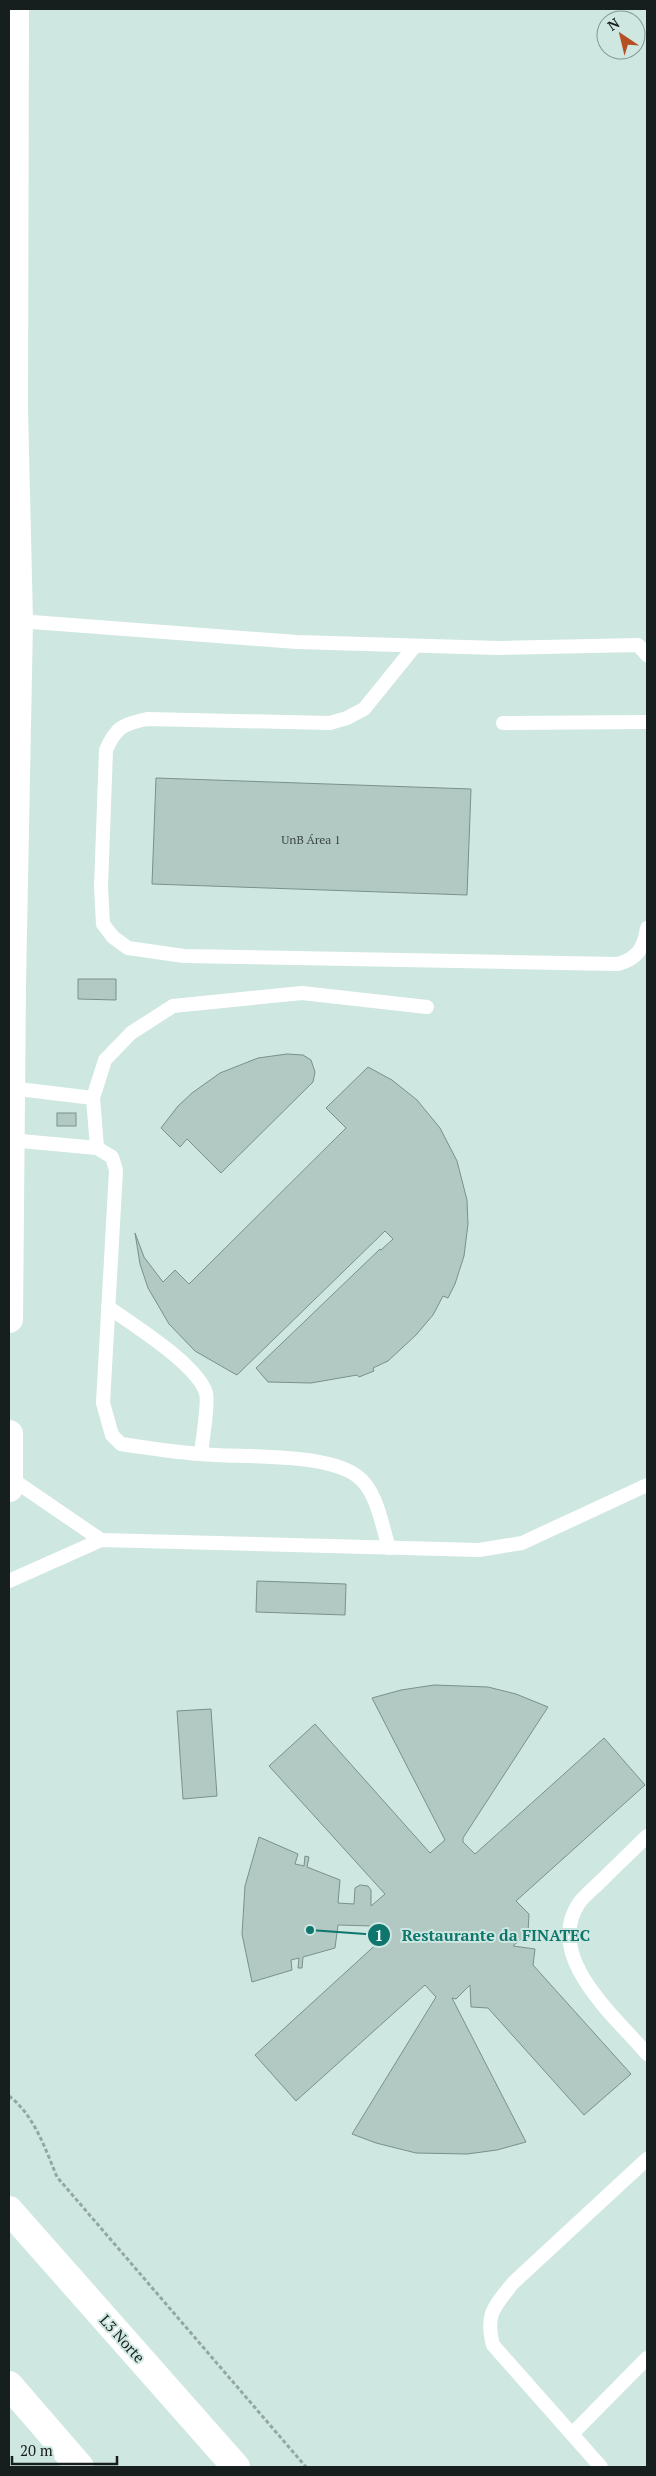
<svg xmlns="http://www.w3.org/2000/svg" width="656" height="2476" viewBox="0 0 656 2476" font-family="'PT Serif',serif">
<rect width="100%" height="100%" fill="#cfe7e1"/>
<!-- building -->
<g fill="#b1c9c2" stroke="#7a918b">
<polygon points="156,778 471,789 467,895 152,884"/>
<polygon points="78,979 116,979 116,1000 78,999"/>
<polygon points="287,1054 303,1055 311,1060 315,1072 313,1082 221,1173 187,1139 180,1147 161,1128 178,1106 192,1093 220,1073 258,1058"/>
<polygon points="368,1067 392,1080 417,1100 440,1128 457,1161 467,1200 468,1224 464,1256 455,1284 448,1298 443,1296 433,1315 416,1335 388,1361 373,1368 374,1371 359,1377 357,1375 311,1383 268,1382 256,1368 380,1249 381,1250 393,1239 385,1231 237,1375 235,1374 195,1351 169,1324 148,1288 140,1264 135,1233 144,1257 163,1282 175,1270 189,1284 346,1128 326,1108"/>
<rect x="57" y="1113" width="19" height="13"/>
<polygon points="257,1581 346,1584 345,1615 256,1612"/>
<polygon points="434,1685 488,1687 516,1694 548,1707 463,1838 463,1842 475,1854 604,1738 645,1785 516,1901 529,1914 528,1933 513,1946 535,1949 533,1965 631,2074 584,2115 488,2008 471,2007 470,1985 456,1999 452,1998 526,2142 497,2150 467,2154 416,2153 376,2143 352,2134 436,1997 425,1985 296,2101 255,2055 382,1939 371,1926 338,1925 335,1948 303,1957 302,1968 298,1968 299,1958 291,1960 292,1970 252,1982 242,1934 245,1886 259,1837 298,1854 295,1864 304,1866 305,1856 309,1857 307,1867 340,1880 338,1903 354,1904 355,1888 360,1885 368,1886 371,1890 371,1906 385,1894 269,1766 315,1724 430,1853 445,1840 372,1698 401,1690"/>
<polygon points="211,1709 217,1796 183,1799 177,1711"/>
</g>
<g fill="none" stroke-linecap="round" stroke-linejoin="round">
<!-- path -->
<path stroke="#94a7a2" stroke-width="3" stroke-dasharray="4 2.5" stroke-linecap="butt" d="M9,2096C34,2115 45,2148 57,2177L306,2467"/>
<!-- service -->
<g stroke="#fff" stroke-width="14">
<polyline points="19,621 297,642 498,648 638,645 647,655"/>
<path d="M415,646L364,709L347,718L330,723L147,719C123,724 116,727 106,750L101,887L103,924L113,937L128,948L184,956L618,964C637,959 644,948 647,928"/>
<polyline points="503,723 647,722"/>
<polyline points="10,1088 93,1098 97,1148"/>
<polyline points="93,1098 105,1060 131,1033 173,1006 302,993 427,1007"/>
<path d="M10,1140L97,1148L112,1157L116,1170L103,1403L112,1435L121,1444C147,1448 174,1452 200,1454C241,1458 325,1452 357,1476C377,1490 382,1526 389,1548"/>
<path d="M108,1307C133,1325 197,1364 206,1393C209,1403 202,1442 201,1454"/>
<polyline points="9,1477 101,1540"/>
<polyline points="9,1581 101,1540 479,1550 522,1543 647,1485"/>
<path d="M647,1836C632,1851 616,1866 601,1881C594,1888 585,1895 579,1903C543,1957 615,2016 647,2054"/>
<polyline points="572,2434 647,2358"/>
<path d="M601,2467L493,2345C485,2314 494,2307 513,2283L647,2159"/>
</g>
<!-- tertiary -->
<g stroke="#fff" stroke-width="28">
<polyline points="9,1319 12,985 19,621 14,409 15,9"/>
<polyline points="9,1434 9,1488"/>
</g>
<!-- secondary -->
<g stroke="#fff" stroke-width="28">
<polyline points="9,2210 236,2467"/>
<polyline points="9,2385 80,2467"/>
</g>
</g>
<g text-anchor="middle" stroke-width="4" stroke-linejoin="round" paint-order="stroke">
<!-- number labels -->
<g font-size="12" fill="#3d4a46">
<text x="311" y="844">UnB Área 1</text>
</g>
<!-- street labels -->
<g font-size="15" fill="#161f1d" stroke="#cfe7e1">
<text transform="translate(122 2339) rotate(48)" y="5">L3 Norte</text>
</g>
</g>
<!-- callouts -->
<path fill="none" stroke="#0f766e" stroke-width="2" d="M310 1930L379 1935"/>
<g fill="#0f766e" stroke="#cfe7e1" stroke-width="2">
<circle cx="310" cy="1930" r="5"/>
<circle cx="379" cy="1935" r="12"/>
</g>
<g font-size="15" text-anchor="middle" font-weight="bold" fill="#fff">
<text x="379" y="1941">1</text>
</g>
<g font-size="16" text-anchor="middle" font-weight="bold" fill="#0f766e" stroke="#cfe7e1" stroke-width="4" stroke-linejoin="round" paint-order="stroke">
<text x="496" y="1941">Restaurante da FINATEC</text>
</g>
<!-- border -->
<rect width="656" height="2476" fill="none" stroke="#161f1d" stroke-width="20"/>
<!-- north arrow -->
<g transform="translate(621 35) rotate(325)"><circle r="24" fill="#cfe7e1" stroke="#859793"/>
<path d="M0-4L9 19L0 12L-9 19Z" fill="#b65024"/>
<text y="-8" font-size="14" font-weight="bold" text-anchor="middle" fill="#161f1d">N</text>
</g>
<!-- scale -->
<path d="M12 2456v8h105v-8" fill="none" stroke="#161f1d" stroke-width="2.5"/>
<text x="20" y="2456" font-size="15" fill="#161f1d" stroke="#cfe7e1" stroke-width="4" paint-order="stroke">20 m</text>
</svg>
